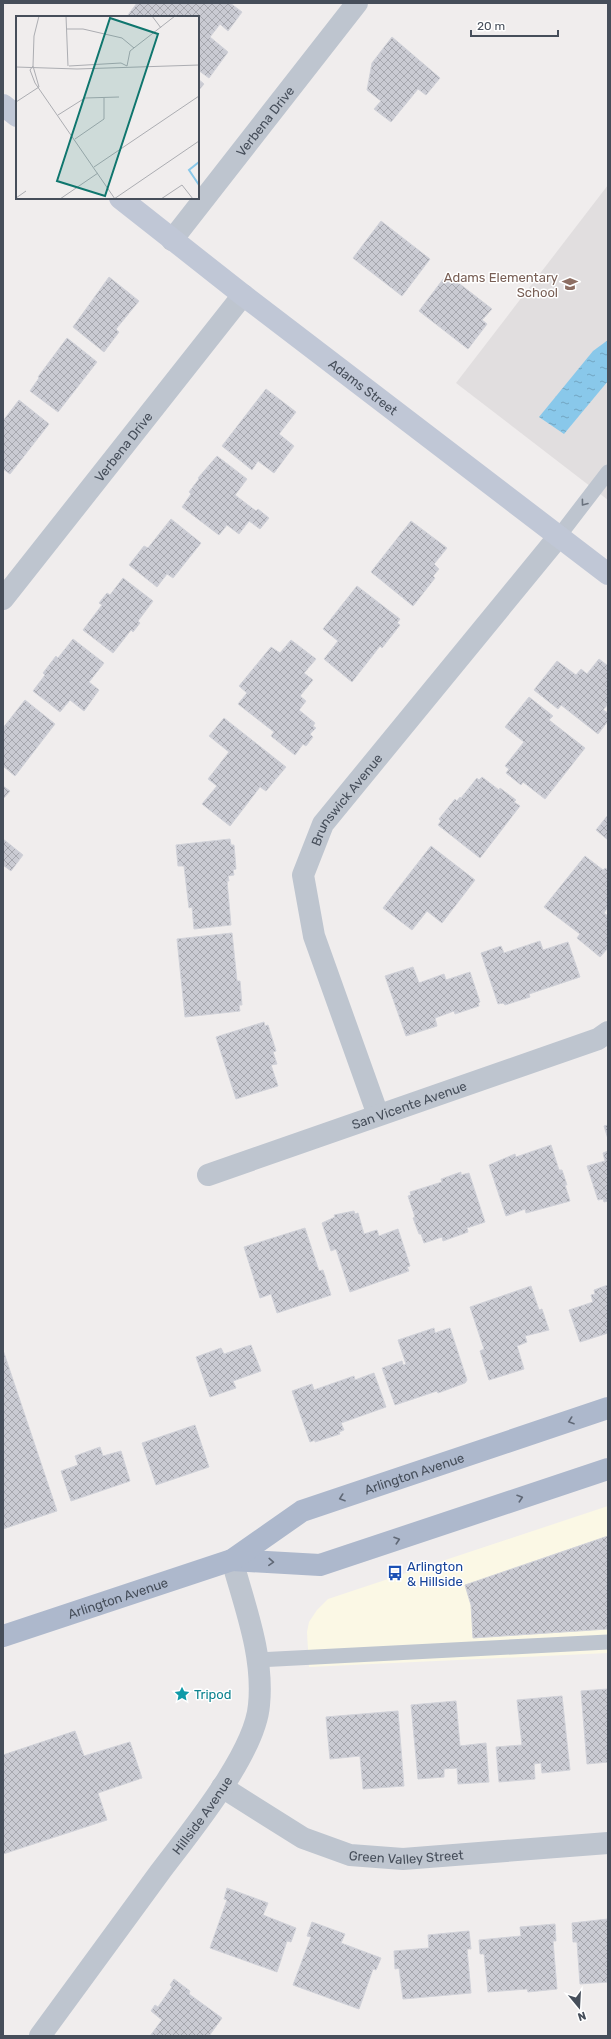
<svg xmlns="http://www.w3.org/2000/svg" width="611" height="2039" viewBox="0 0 611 2039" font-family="Rubik,sans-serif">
<defs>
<pattern id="water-ripples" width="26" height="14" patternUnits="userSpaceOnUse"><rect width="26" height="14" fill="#89c8ea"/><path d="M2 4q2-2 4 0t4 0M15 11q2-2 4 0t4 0" fill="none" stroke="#72a5c1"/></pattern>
<pattern id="building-cross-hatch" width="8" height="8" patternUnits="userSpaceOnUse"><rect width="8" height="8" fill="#cacbd3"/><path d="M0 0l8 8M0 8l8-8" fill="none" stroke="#a6a7ae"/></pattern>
</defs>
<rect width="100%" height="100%" fill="#f0eded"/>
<!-- commercial -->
<polygon fill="#fbf8e5" points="608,1506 608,1653 309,1667 307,1632 309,1622 317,1610 328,1599"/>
<!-- education -->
<polygon fill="#e1dedf" points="608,185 608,500 456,383"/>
<!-- water -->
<polygon fill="url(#water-ripples)" points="608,340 608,381 564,434 539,417 593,351"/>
<!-- building -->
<g fill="url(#building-cross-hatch)" stroke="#d1d2d9">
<polygon points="137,3 230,3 242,12 228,31 220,24 210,37 228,52 209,78 198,70 198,17 130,17 128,15"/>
<polygon points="392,37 440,78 426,95 418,89 391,122 374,109 381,101 367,90 372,63"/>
<polygon points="198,79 204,84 198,91"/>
<polygon points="381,221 430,259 402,296 353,258"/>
<polygon points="447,274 492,309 482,320 487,324 468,349 419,311"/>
<polygon points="109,277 139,301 116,329 119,332 104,352 73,327"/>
<polygon points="67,338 97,362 58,412 30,391 39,378 38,377"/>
<polygon points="266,389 296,412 279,434 294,446 274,473 258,461 252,470 222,446"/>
<polygon points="19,400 49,424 10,474 3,469 3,421"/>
<polygon points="217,456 247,479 235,495 256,511 258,509 269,518 260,529 249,521 239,534 227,525 219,535 182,507 191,494 189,492 199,479 198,478"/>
<polygon points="171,519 201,543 173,578 167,574 157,587 129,565 144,546 148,548"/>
<polygon points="411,521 447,548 434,564 439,569 433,576 435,578 413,606 371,572"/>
<polygon points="123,578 153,601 138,621 140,623 133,632 131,630 113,653 83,630 102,605 99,603 107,593 110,595"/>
<polygon points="357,586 400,619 397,623 400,625 382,648 380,646 352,682 324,659 338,641 323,629"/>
<polygon points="73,639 104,663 89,682 99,690 84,711 70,700 60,712 33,691 45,675 43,673 56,656 58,658"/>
<polygon points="291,640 316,659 304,673 313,680 300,696 306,701 299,710 315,723 313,726 316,728 310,734 313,737 306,746 303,744 295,755 271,736 274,732 238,704 247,693 239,686 271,647 280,653"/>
<polygon points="599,659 608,666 608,704 603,710 608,713 608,721 598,734 561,705 558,709 534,690 557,661 576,675 581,669 587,674"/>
<polygon points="529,697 553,716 549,720 585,748 545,799 523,782 521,785 506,773 509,769 505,766 524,742 505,727"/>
<polygon points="25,700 55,724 15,776 3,766 3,728"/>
<polygon points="224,718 286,767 266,791 260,787 230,826 202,804 217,786 208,779 229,752 209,736"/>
<polygon points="482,777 499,790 500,788 516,800 514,802 520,806 480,858 438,825 441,821 439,819 455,799 457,801 460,797 461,798 477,778 479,780"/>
<polygon points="3,786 10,791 3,799"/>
<polygon points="608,815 608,840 596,830"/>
<polygon points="3,839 23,855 11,871 3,865"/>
<polygon points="230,839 231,845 234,845 236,869 233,870 234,875 228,876 229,881 227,881 231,925 194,929 192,907 189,908 184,866 178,866 176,845"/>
<polygon points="431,846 475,880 442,923 427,911 412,930 383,908"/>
<polygon points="585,856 603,870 605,868 608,870 608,907 604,913 608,916 608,948 600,957 577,938 580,934 544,907"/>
<polygon points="232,933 237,981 240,981 242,1005 239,1005 240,1011 185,1017 177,939"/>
<polygon points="540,941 543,950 568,942 580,977 529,994 530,997 505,1005 503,1003 498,1004 481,953 501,946 504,953"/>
<polygon points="413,967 419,983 444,974 446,980 470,972 480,1002 478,1003 479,1006 455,1014 454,1011 435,1018 437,1026 406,1036 385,976"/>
<polygon points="264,1022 265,1026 268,1025 276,1051 273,1052 277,1064 271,1065 278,1086 236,1099 216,1037"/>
<polygon points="608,1125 608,1139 604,1126"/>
<polygon points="551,1145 559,1170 562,1170 567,1185 565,1185 570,1201 526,1213 525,1209 506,1216 489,1165 515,1154 516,1157"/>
<polygon points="608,1151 608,1201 604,1202 603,1199 598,1200 587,1166 605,1161 603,1153"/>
<polygon points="461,1172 461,1175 469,1173 485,1222 467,1228 468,1232 443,1241 442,1237 424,1243 421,1234 419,1234 413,1218 415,1217 408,1196 411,1195 410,1192 442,1182 441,1179"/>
<polygon points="354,1211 355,1214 358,1213 364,1234 377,1230 379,1236 398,1229 410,1266 407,1267 409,1271 350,1292 336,1249 331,1251 322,1223 335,1217 334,1215"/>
<polygon points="305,1228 319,1271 323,1270 331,1295 277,1313 271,1294 260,1298 244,1247"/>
<polygon points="608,1285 608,1333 580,1342 569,1310 593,1302 591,1295 595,1294 594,1290"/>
<polygon points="531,1286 539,1310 542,1309 549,1330 525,1336 527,1342 517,1346 524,1369 489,1380 480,1351 484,1349 470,1307"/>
<polygon points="434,1328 435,1333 450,1328 467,1380 465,1383 438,1393 437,1391 395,1405 382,1368 402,1361 403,1365 406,1364 398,1340"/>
<polygon points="251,1345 261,1371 233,1381 236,1388 210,1397 196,1357 221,1348 224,1354"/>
<polygon points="3,1350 57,1511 3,1529"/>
<polygon points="374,1373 386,1407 341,1423 344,1430 339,1432 340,1434 315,1442 315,1440 310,1442 292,1391 312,1384 314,1390 354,1376 355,1380"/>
<polygon points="195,1425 209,1467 156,1485 142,1443"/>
<polygon points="100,1447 103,1456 121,1451 130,1481 71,1501 61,1471 78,1465 75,1456"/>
<polygon points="608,1536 608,1629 473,1638 471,1605 465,1585"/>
<polygon points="608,1689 608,1762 587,1764 581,1691"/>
<polygon points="562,1696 570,1770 542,1773 541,1763 534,1764 535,1779 499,1782 496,1747 522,1745 517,1700"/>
<polygon points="456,1701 460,1746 486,1743 489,1782 458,1784 457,1768 444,1769 444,1777 418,1779 411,1705"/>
<polygon points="398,1711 404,1786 363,1789 360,1756 330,1759 326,1717"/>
<polygon points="75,1731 84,1756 130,1742 142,1778 98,1793 107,1820 3,1854 3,1755"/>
<polygon points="227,1888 268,1903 263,1915 296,1928 291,1942 287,1941 277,1972 210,1948 227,1900 224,1899"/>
<polygon points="608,1919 608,1982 580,1984 577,1942 573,1942 572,1923"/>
<polygon points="312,1922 345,1934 341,1943 381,1958 376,1970 373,1969 359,2009 293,1985 311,1937 307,1936"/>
<polygon points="555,1924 556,1941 553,1941 557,1989 528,1992 527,1989 488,1992 484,1954 480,1954 479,1940 521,1936 520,1927"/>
<polygon points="469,1931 471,1949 467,1949 471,1993 403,1999 399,1968 395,1969 394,1951 429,1948 428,1935"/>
<polygon points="174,1979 190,1991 189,1994 222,2018 209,2036 150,2036 162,2020 151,2011 155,2005 158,2007 172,1987 170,1985"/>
</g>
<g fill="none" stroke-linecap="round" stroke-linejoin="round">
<!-- service -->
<g stroke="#bec5cf" stroke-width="15">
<polyline points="559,536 608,472"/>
<polyline points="257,1660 608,1642"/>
</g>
<!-- minor -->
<g stroke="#bec5cf" stroke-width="22">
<path id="s1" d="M172,240L357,3"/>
<path id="s2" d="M3,599L243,295"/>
<path id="s3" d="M378,1115L314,936L303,875L323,824L559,536"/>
<path id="s4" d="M208,1175L598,1039L608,1032"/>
<path id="s5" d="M222,1787L303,1838L350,1855L403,1859L608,1843"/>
</g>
<!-- tertiary -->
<path stroke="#bec5cf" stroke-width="22" id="s6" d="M40,2036C80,1981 120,1927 160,1872C190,1832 255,1754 259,1705C264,1656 245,1607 232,1560"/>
<!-- secondary -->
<g stroke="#c0c7d6" stroke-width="22">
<polyline points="3,105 17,116"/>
<path id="s7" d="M120,198L243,295L608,574"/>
</g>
<!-- primary -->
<g stroke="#adb8cc" stroke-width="22">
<polyline points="232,1560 320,1565 608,1469"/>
<path id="s8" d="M3,1636L232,1560L302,1511L608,1408"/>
</g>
</g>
<!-- one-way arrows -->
<defs><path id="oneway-chevron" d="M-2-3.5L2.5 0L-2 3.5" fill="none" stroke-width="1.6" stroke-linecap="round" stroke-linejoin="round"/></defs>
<use stroke="#6a727d" href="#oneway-chevron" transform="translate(584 503) rotate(127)"/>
<g stroke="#606876">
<use href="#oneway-chevron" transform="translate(571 1421) rotate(161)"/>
<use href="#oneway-chevron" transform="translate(342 1498) rotate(161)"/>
<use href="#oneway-chevron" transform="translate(520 1498) rotate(-18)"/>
<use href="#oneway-chevron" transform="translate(397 1540) rotate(-18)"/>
<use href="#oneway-chevron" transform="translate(271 1562) rotate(3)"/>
</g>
<!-- icons -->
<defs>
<symbol id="school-bare" viewBox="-9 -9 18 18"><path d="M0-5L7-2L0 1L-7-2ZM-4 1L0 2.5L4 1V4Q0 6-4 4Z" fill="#8d6e63" stroke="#fff" stroke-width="2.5" paint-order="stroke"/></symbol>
<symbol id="bus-bare" viewBox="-9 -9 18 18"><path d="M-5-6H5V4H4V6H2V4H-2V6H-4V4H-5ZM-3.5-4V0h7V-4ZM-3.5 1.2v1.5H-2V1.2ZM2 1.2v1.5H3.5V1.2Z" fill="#1a4fb4" stroke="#fff" stroke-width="2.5" paint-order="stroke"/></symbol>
<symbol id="sight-bare" viewBox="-9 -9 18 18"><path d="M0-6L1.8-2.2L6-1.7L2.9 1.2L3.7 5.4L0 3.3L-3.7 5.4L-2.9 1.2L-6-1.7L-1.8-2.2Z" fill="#0f9aa8" stroke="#fff" stroke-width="2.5" paint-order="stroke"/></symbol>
</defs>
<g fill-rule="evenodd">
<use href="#school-bare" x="559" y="273" width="22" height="22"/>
<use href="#bus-bare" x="384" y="1562" width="22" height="22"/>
<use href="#sight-bare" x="171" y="1683" width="22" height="22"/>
</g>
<g text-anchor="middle" stroke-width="3" stroke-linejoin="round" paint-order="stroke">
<!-- street labels -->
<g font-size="13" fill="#464e5a" stroke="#fff">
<text dy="5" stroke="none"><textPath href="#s1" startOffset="151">Verbena Drive</textPath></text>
<text dy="5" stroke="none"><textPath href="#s7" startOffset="308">Adams Street</textPath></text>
<text dy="5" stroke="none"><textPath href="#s2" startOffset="194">Verbena Drive</textPath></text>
<text dy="5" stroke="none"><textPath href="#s3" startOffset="340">Brunswick Avenue</textPath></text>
<text dy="5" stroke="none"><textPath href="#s4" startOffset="213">San Vicente Avenue</textPath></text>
<text dy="5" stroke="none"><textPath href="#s8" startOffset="445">Arlington Avenue</textPath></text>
<text dy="5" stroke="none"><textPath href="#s8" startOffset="121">Arlington Avenue</textPath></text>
<text dy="5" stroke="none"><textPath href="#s6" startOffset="274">Hillside Avenue</textPath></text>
<text dy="5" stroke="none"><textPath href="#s5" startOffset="202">Green Valley Street</textPath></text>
</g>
<!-- education labels -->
<g font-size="13" fill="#785e54" stroke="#fff" text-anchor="end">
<text x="558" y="282">Adams Elementary<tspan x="558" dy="15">School</tspan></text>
</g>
<!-- transit labels -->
<g font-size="13" fill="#164399" stroke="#fff" text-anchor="start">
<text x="407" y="1571">Arlington<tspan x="407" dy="15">&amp; Hillside</tspan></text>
</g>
<!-- culture labels -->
<g font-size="13" fill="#0d838f" stroke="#fff" text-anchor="start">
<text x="194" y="1699">Tripod</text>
</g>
</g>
<!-- overview -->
<g transform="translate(16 16)">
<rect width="183" height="183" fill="#f0eded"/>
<path fill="none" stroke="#89c8ea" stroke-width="2" d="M183,146L173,154L183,169"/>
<path fill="none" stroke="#acadb2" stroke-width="1" d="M50,0L52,50M136,0L145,12M51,13H67L106,22L118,32M17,50L18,20L23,0M17,50L14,54L19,67L99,183M17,50L23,71M53,50L105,47L111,50M111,50L114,35L159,0M0,51L61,53L183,49M0,86L23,71M42,99L69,82L103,81M59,123L88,103V82M78,151L183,80M0,182L10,175M44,183L82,157M98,183L183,125M145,183L166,169L177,183"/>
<path fill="#0f766e" fill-opacity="0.15" stroke="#0f766e" stroke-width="2" d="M94,2L142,18L89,180L41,165Z"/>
<rect width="183" height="183" fill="none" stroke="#464e5a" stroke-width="2"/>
</g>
<!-- border -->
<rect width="611" height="2039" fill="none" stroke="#464e5a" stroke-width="8"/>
<!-- north arrow -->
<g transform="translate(579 2007) rotate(162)" stroke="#ffffff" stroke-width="3" paint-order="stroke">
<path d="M0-3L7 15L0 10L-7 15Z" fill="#464e5a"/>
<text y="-6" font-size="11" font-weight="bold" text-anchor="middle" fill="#464e5a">N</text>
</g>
<!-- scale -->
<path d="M471 30v6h87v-6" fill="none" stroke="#464e5a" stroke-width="2"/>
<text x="477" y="30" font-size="12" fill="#464e5a" stroke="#ffffff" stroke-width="3" paint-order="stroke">20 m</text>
</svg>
